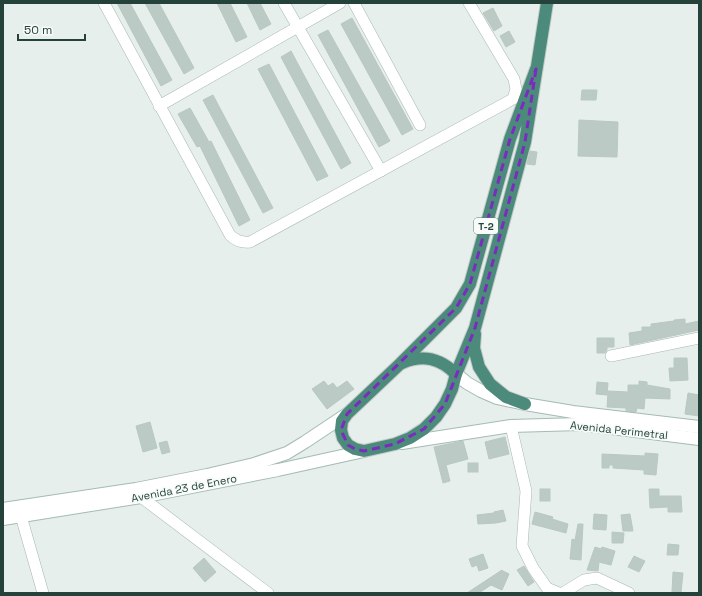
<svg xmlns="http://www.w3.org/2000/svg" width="702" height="596" viewBox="0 0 702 596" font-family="'Space Grotesk',sans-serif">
<rect width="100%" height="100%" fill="#e6efeb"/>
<!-- building -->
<g fill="#bbcac4" stroke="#b8c9c2">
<polygon points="117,3 130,3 172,80 161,86"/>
<polygon points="145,3 159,3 194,68 184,74"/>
<polygon points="217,3 230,3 247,37 236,42"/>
<polygon points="247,3 260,3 271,24 260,30"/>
<polygon points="493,8 502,26 494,31 483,13"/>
<polygon points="352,18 413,129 402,135 341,24"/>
<polygon points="328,30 390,141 379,147 318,35"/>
<polygon points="509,31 515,42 506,47 500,36"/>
<polygon points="291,51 351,163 341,169 281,57"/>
<polygon points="269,64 328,176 317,181 258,69"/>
<polygon points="582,90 597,90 596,100 581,100"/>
<polygon points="213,95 273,208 263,213 203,100"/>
<polygon points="190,108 209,142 211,141 250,220 239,226 200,146 197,147 178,114"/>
<polygon points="579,120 618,122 617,157 578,156"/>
<polygon points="530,151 537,152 535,165 527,164"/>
<polygon points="685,319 685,324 699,321 699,330 630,345 629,333 642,331 642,327 651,327 651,324 674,321 674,320"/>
<polygon points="597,338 614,338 614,347 607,347 607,350 605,353 597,353"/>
<polygon points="674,358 687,358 688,380 670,381 669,368 674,368"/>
<polygon points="324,381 328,386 333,383 337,388 347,381 354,389 327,409 312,389"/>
<polygon points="639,381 647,382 647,385 670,389 670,399 645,398 644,409 637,408 636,412 626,411 626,408 607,407 608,391 628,392 628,385 639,385"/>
<polygon points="597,382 608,383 607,395 596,394"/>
<polygon points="688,393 699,395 699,416 685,414"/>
<polygon points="150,422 157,448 143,452 136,426"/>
<polygon points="505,437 509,454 489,459 485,442"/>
<polygon points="167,441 170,452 162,454 159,443"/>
<polygon points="463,441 468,459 446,465 450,481 443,483 434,447"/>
<polygon points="645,453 658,454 656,475 644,474 644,470 613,468 613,465 609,465 609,468 602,468 602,454 645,456"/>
<rect x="468" y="463" width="10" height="9"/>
<rect x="540" y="489" width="10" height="12"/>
<polygon points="649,489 659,489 659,496 681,496 682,512 668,512 668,507 650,508"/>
<polygon points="503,510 506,521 496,523 478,524 477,515 494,513 494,512"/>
<polygon points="535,512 553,517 552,519 568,524 566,533 532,524"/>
<polygon points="594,514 607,515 606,530 593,529"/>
<polygon points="630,514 633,531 623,531 621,515"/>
<polygon points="578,524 583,524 581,560 570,559 572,539 575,540"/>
<polygon points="612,532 624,533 623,543 612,543"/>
<polygon points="668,544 679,545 678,555 667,555"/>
<polygon points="595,547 601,549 602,547 615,551 611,565 599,562 598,571 587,570"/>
<polygon points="483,554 488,568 479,571 477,565 472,567 469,559"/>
<polygon points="634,556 645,561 639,572 628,567"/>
<polygon points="204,558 216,572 205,582 193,568"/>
<polygon points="524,566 534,582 528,586 517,570"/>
<polygon points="502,570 503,571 509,574 502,590 491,585 479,593 467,593"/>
<polygon points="673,572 683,573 681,593 672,592"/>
</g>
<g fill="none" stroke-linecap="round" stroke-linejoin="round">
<defs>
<g id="minor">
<path d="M104,3L230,235C236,241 242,243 250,242L513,99L516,89L514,79L469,3"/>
<polyline points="284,3 381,171"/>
<polyline points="354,3 420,125"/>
<polyline points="159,106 340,3"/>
<polyline points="611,356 699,338"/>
<polyline points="511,426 526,491 522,546 533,568 547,588 559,593"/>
<polyline points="141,497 268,593"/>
<polyline points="21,516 43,593"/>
<polyline points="563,593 584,580 597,578 629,593"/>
</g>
<g id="secondary">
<polyline points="456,374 467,383 481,391 497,398 525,404 573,412 699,427"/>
<polyline points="402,443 511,426 580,424 699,439"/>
<polyline points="3,509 136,489 207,475 254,464 287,453 305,442 347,414"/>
<polyline points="3,519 141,497 278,470 364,451"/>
</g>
<g id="trunk">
<polyline points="536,69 510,139 470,284 456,308 401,363 347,414 342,421 341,430 343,438 348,445 355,449 364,451 395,444 410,438 424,429 436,417 445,404 452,389 456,374 475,328 525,142 547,3"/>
<polyline points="475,334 474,348 479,367 490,384 506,397 525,404"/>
<path d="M402,363C423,354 440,358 456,374"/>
</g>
</defs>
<!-- minor casing -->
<use href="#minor" stroke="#a8b8b2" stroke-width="12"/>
<!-- secondary casing -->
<use href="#secondary" stroke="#a4bbb3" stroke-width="14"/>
<!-- trunk casing -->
<use href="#trunk" stroke="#c2cac8" stroke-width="14"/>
<!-- minor -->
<use href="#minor" stroke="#fff" stroke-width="11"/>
<!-- secondary -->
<use href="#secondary" stroke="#fff" stroke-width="12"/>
<!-- trunk -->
<use href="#trunk" stroke="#4c8a7c" stroke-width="12"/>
</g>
<!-- marked area -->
<path fill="none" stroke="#7b2cbf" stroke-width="3" stroke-dasharray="8 5" stroke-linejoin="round" d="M536,69L525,142L475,328L445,404L424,429L395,444L364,451L355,449L348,445L341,430L347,414L456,308L470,284L510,139Z"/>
<g text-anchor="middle" stroke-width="3.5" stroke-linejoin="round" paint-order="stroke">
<!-- shield labels -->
<rect fill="#f7fbf9" stroke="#637a73" stroke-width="1" x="474" y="218" width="24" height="16" rx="3"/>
<g font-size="10" font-weight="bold" fill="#24423a">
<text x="486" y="230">T-2</text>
</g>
<!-- street labels -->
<g font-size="11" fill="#24423a" stroke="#f7fbf9">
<text transform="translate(619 430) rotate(6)" y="4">Avenida Perimetral</text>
<text transform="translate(184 488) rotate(-11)" y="4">Avenida 23 de Enero</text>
</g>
</g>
<!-- border -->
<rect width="702" height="596" fill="none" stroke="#24423a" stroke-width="8"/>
<!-- scale -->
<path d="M18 34v6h67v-6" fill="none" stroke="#24423a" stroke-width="2"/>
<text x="24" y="34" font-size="12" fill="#24423a" stroke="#f7fbf9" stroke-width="3" paint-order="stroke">50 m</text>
</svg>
